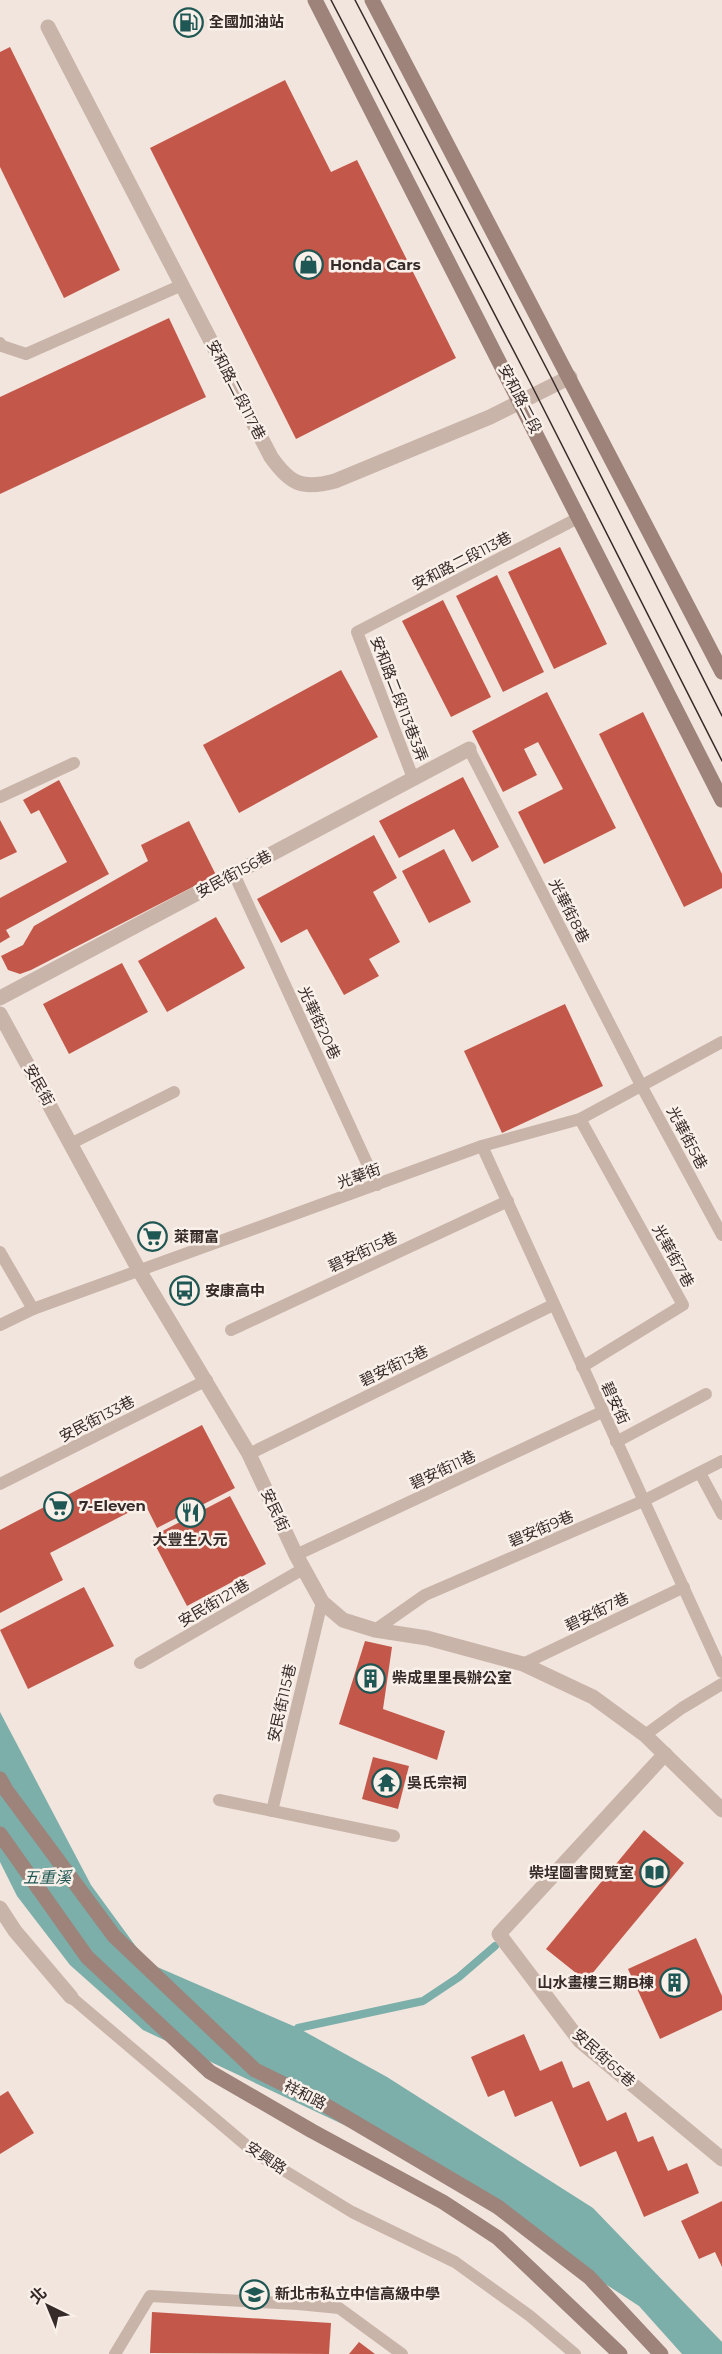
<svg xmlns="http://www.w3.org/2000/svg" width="722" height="2354" viewBox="0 0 722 2354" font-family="Montserrat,'Noto Sans TC',sans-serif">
<rect width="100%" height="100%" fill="#f1e5dd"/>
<!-- water -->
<polygon fill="#7caeaa" points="0,1712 91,1885 148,1963 298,2028 387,2077 593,2208 722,2342 722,2354 682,2354 639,2306 552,2249 374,2139 143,2030 70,1965 17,1896 0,1862"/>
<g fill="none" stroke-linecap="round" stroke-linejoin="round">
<!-- stream -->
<polyline stroke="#7caeaa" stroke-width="8" points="292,2037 298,2028 423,2001 459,1977 495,1946"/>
</g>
<!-- building -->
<g fill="#c3584a">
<polygon points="10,47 120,270 64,298 0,167 0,52"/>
<polygon points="285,80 331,172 357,160 456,358 296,439 150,148"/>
<polygon points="169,318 206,397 0,494 0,397"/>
<polygon points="560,547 607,644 554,669 508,572"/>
<polygon points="497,575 544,672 503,692 456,596"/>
<polygon points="443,600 491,697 451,717 402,621"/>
<polygon points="341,670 378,737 239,813 203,745"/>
<polygon points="547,692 616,828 544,864 518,812 563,789 538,742 524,749 537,775 503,792 472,731"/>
<polygon points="643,712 722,874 722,888 684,907 599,734"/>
<polygon points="463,777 499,847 472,862 454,829 399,858 379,821"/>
<polygon points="59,780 109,874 6,930 10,937 0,943 0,898 67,862 39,810 31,814 23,800"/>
<polygon points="0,820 17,852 0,860"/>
<polygon points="189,821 216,875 31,970 20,974 8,970 1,956 23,945 34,926 148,861 141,845"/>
<polygon points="374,835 397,878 373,892 400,942 369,959 379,976 344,995 307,929 281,943 257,899"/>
<polygon points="444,849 471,902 429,923 402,871"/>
<polygon points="216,917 245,968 167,1012 138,961"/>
<polygon points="122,963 148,1012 69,1054 43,1004"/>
<polygon points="565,1004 603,1086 502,1133 464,1051"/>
<polygon points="202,1425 235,1488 157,1528 145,1504 50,1553 63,1580 0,1613 0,1530"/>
<polygon points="230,1496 266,1564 187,1606 151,1537"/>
<polygon points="84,1587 114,1646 28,1689 0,1630"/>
<polygon points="365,1641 392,1647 383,1709 445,1731 437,1760 339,1724"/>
<polygon points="373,1757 409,1766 398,1809 362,1799"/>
<polygon points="644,1830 684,1863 586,1981 546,1949"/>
<polygon points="696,1938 722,1996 722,2010 660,2039 628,1969"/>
<polygon points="524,2034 540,2071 562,2061 573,2088 589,2081 607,2121 626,2112 638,2142 653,2136 668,2171 687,2163 699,2193 644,2217 616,2151 580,2167 552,2101 515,2117 504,2090 488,2097 471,2057"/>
<polygon points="8,2091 34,2133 0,2154 0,2096"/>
<polygon points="722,2201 722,2267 715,2252 699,2259 681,2221"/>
<polygon points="152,2312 331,2323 329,2354 150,2353"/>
<polygon points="359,2342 375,2354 349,2354"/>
</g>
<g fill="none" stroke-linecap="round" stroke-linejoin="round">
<!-- service -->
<g stroke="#c9b4a9" stroke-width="12">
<polyline points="0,343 2,346 26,354 182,285"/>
<polyline points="469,749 642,1087 722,1235"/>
<polyline points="413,778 357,632 580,517"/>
<polyline points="0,797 74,763"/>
<polyline points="234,874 377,1185"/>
<polyline points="580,1119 683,1305 582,1367"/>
<polyline points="72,1143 174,1092"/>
<polyline points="482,1146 722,1672"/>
<polyline points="0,1252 33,1309"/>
<polyline points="0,1325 33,1309 482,1146 580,1119 722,1042"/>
<polyline points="231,1330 508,1201"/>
<polyline points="616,1442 706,1394"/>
<polyline points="249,1454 553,1305"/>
<polyline points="700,1473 722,1514"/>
<polyline points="0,1484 207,1380"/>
<polyline points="296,1555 602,1412"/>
<polyline points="375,1630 425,1595 643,1501 722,1461"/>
<polyline points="140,1663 303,1569"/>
<polyline points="523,1664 684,1587"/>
<polyline points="645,1735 682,1708 722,1684"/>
<polyline points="219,1800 394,1836"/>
<polyline points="272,1811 322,1602"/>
<polyline points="71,1997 254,2152 352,2212 455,2262 530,2316 575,2354"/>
<polyline points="115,2354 150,2296 298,2304 339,2308 402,2354"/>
</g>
<!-- minor -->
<g stroke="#c9b4a9" stroke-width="15">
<path d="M48,27L271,457C290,484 302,490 335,481L490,417L570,377"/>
<polyline points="0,998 469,749"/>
<polyline points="0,1014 140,1272 249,1454 296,1555 322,1602 343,1620 375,1630 427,1638 523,1664 593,1697 645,1735 722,1810"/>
<polyline points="665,1754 499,1934 580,2041 722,2159"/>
<polyline points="0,1908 15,1931 71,1997"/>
</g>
<!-- secondary -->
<g stroke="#9d837a" stroke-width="15">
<polyline points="315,0 722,800"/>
<polyline points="372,0 722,672"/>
<polyline points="0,1779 6,1790 114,1936 255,2070 320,2102 498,2207 589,2277 661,2354"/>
<polyline points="0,1834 87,1957 210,2072 312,2131 443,2202 498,2238 620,2354"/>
</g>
<!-- tram -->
<g stroke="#372b29" stroke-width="1.5">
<polyline points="331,0 532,386 722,761"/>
<polyline points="355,0 551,377 722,716"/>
</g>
</g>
<!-- icons -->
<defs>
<symbol id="fuel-ring" viewBox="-11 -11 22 22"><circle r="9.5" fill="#f9f0e9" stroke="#1f5754" stroke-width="1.5"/><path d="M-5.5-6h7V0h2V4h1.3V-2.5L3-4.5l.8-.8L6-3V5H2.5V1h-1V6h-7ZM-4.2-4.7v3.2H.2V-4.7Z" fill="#1f5754"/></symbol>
<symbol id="shop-ring" viewBox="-11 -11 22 22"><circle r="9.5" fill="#f9f0e9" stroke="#1f5754" stroke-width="1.5"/><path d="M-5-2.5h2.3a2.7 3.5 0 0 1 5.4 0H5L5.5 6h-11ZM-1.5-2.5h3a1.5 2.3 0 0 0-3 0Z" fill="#1f5754"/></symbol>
<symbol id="supermarket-ring" viewBox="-11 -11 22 22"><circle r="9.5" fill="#f9f0e9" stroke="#1f5754" stroke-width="1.5"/><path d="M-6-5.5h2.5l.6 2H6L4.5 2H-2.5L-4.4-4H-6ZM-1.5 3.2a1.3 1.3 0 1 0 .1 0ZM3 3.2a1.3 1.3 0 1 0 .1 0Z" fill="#1f5754"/></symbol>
<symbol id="bus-ring" viewBox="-11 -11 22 22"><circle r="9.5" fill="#f9f0e9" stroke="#1f5754" stroke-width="1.5"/><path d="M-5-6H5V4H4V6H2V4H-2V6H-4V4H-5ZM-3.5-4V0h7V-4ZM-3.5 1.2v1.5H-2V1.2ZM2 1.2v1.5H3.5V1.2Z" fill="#1f5754"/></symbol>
<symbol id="restaurant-ring" viewBox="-11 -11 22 22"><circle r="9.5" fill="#f9f0e9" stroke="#1f5754" stroke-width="1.5"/><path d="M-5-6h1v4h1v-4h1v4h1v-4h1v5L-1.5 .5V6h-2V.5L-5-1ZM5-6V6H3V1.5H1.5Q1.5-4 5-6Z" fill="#1f5754"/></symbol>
<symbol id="building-ring" viewBox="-11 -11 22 22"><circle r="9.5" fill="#f9f0e9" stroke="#1f5754" stroke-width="1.5"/><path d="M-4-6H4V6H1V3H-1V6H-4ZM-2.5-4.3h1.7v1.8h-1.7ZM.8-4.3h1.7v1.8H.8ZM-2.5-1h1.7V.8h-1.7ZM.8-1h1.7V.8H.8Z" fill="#1f5754"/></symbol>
<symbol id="temple-ring" viewBox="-11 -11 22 22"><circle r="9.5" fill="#f9f0e9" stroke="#1f5754" stroke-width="1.5"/><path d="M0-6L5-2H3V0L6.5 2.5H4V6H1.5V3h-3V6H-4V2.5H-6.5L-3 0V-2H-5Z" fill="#1f5754"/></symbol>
<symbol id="library-ring" viewBox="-11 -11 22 22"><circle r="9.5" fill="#f9f0e9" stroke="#1f5754" stroke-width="1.5"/><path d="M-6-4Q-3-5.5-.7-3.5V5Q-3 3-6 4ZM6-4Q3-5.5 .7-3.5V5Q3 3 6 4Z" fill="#1f5754"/></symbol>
<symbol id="school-ring" viewBox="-11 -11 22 22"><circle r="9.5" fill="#f9f0e9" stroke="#1f5754" stroke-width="1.5"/><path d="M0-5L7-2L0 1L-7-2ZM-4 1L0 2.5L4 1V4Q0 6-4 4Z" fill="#1f5754"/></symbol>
</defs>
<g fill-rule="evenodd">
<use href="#fuel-ring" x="172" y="6" width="33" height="33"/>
<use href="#shop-ring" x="292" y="248" width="33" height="33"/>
<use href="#supermarket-ring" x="136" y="1220" width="33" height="33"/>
<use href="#bus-ring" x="168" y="1274" width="33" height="33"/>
<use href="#supermarket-ring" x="42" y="1490" width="33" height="33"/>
<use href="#restaurant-ring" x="174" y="1496" width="33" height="33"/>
<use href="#building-ring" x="354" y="1662" width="33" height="33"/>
<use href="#temple-ring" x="370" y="1766" width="33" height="33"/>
<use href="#library-ring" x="638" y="1856" width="33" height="33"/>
<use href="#building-ring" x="658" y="1966" width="33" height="33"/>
<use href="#school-ring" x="238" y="2278" width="33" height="33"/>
</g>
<g text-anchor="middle" stroke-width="5" stroke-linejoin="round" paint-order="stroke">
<!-- poi labels -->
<g font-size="15" font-weight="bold" fill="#372b29" stroke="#f9f0e9" text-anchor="start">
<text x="209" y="27">全國加油站</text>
<text x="330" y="270">Honda Cars</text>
<text x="174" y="1242">萊爾富</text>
<text x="205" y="1296">安康高中</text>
<text x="79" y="1511">7-Eleven</text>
<text x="190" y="1545" text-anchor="middle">大豐生入元</text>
<text x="392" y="1683">柴成里里長辦公室</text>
<text x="407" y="1788">吳氏宗祠</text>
<text x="634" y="1878" text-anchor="end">柴埕圖書閱覽室</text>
<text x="654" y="1988" text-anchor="end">山水畫樓三期B棟</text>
<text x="275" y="2299">新北市私立中信高級中學</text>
</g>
<!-- street labels -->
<g font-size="15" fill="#372b29" stroke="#f9f0e9">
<text transform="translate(236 390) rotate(63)" y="5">安和路二段117巷</text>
<text transform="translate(520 399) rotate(63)" y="5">安和路二段</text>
<text transform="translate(462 561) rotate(-27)" y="5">安和路二段113巷</text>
<text transform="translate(399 699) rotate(69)" y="5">安和路二段113巷3弄</text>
<text transform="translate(234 874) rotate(-28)" y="5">安民街156巷</text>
<text transform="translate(569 911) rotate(63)" y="5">光華街8巷</text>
<text transform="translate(319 1023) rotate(65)" y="5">光華街20巷</text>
<text transform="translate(39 1085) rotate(61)" y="5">安民街</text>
<text transform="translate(687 1138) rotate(62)" y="5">光華街5巷</text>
<text transform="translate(359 1176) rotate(-20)" y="5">光華街</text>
<text transform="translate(363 1252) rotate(-25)" y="5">碧安街15巷</text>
<text transform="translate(673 1256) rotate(61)" y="5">光華街7巷</text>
<text transform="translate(394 1366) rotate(-26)" y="5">碧安街13巷</text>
<text transform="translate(615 1403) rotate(65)" y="5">碧安街</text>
<text transform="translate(97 1419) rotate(-27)" y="5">安民街133巷</text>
<text transform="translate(443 1470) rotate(-25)" y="5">碧安街11巷</text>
<text transform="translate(275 1510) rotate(65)" y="5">安民街</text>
<text transform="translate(541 1529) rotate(-23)" y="5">碧安街9巷</text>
<text transform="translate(214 1603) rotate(-30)" y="5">安民街121巷</text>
<text transform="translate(597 1612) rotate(-26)" y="5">碧安街7巷</text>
<text transform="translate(282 1703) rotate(-77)" y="5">安民街115巷</text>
<text transform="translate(604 2058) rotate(42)" y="5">安民街65巷</text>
<text transform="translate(305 2095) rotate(27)" y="5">祥和路</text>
<text transform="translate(266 2158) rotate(34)" y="5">安興路</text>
</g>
<!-- water labels -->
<g font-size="16" font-style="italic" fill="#1f5754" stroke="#f9f0e9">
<text x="47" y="1883">五重溪</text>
</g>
</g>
<!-- north arrow -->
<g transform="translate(48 2306) rotate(317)" stroke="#f9f0e9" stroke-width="4.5" paint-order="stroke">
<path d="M0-4.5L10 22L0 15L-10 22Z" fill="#372b29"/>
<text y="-9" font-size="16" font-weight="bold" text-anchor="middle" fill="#372b29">北</text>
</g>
</svg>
